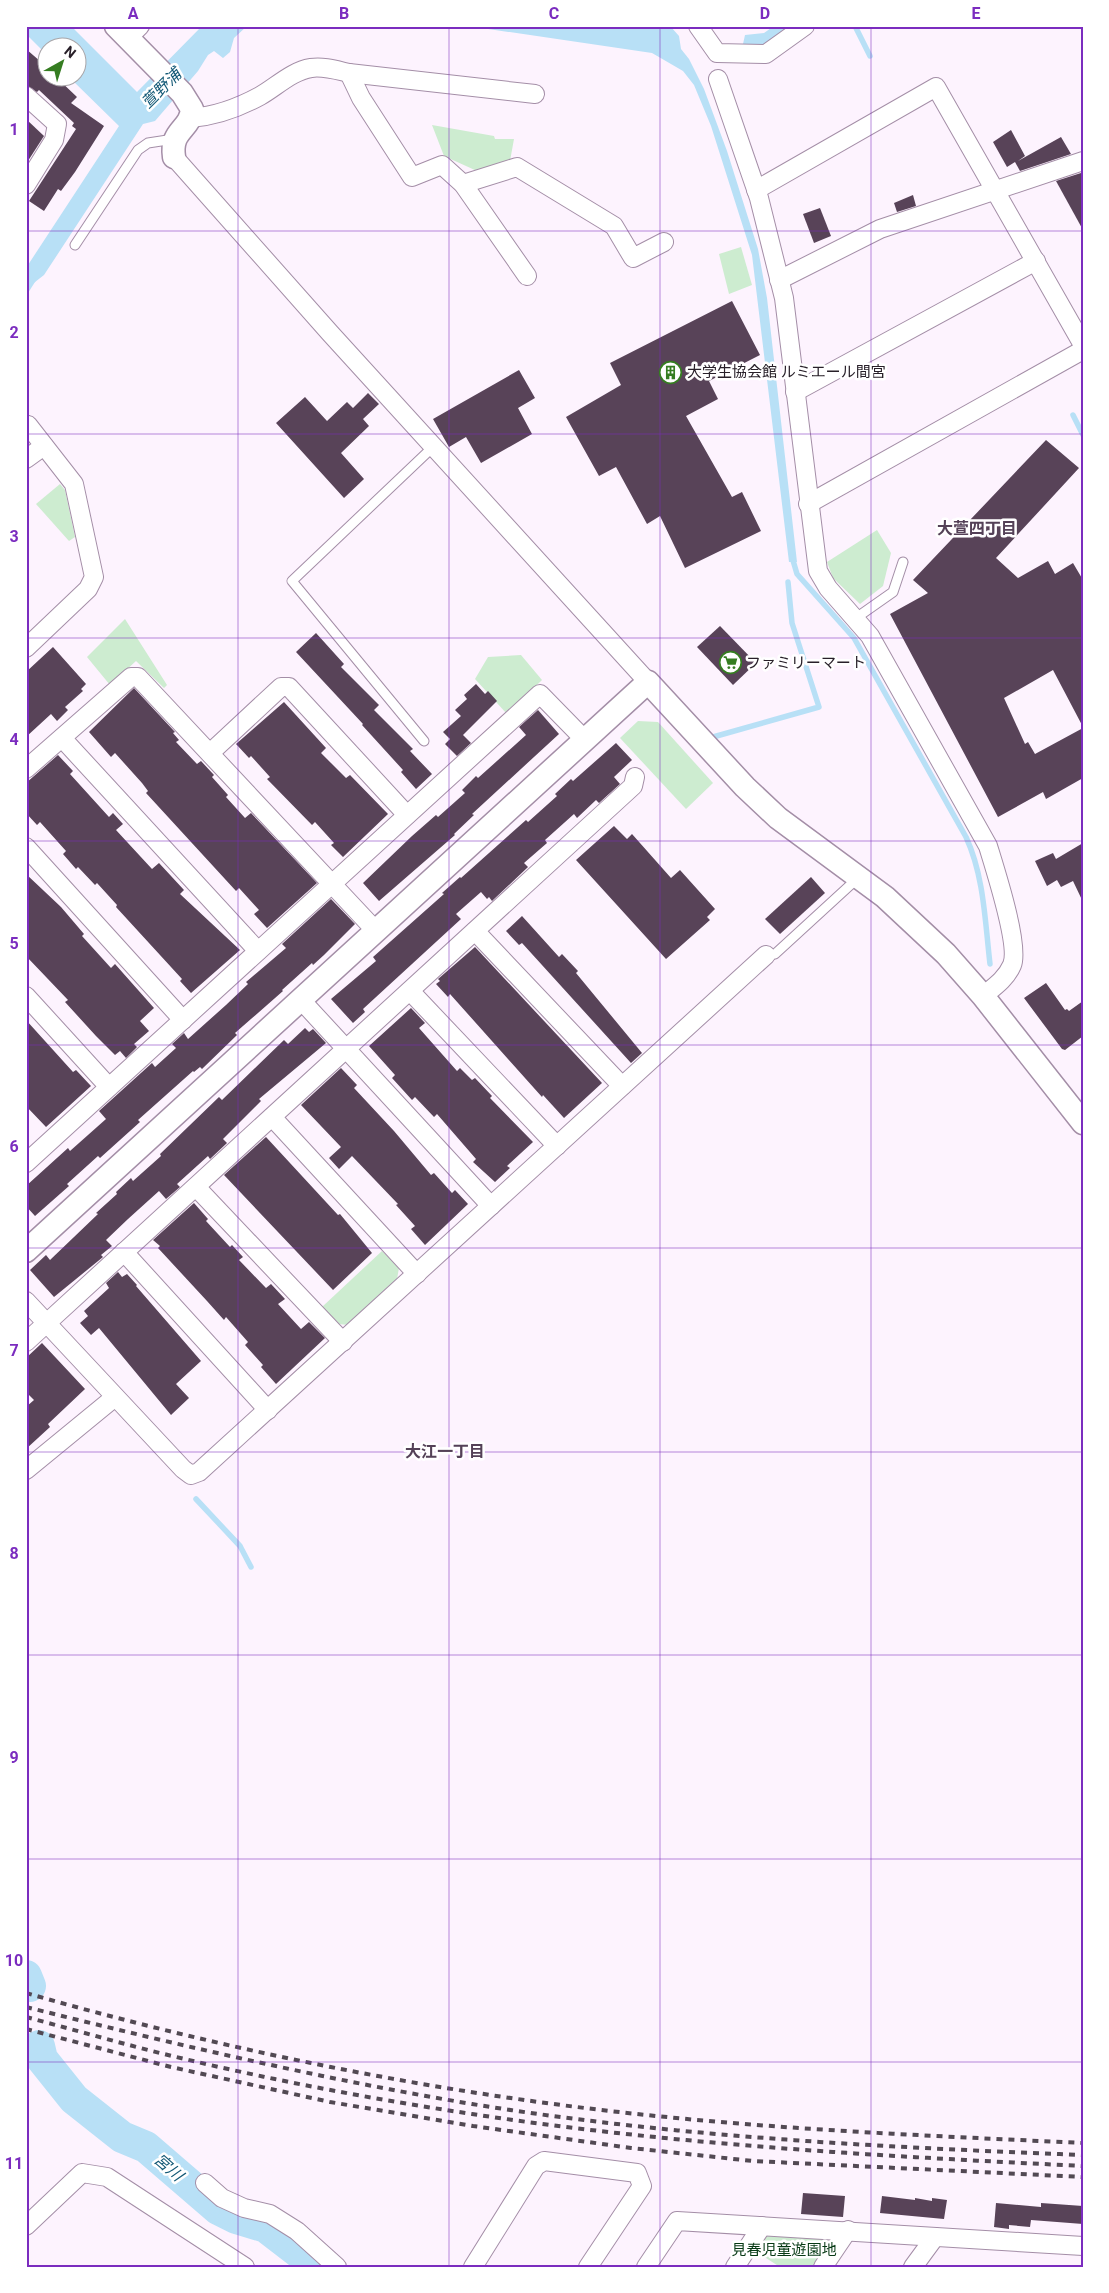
<svg xmlns="http://www.w3.org/2000/svg" width="1109" height="2293" viewBox="0 0 1109 2293" font-family="Roboto,'Noto Sans JP',sans-serif">
<rect width="100%" height="100%" fill="#fdf3fe"/>
<!-- green -->
<g fill="#cdecd0">
<polygon points="432,125 494,136 495,139 514,139 510,161 477,171 444,156"/>
<polygon points="741,247 752,285 729,294 719,254"/>
<polygon points="60,484 65,490 75,537 69,541 36,504"/>
<polygon points="877,530 891,553 883,586 860,604 833,578 827,562"/>
<polygon points="125,619 167,685 164,688 136,661 110,685 87,657"/>
<polygon points="521,655 542,680 507,714 475,679 488,657"/>
<polygon points="638,721 658,722 713,783 686,809 620,738"/>
<polygon points="382,1251 399,1268 397,1279 349,1325 338,1324 322,1307"/>
<polygon points="769,2232 824,2237 830,2243 812,2267 780,2267 755,2251"/>
</g>
<!-- water -->
<g fill="#b8e0f6">
<polygon points="26,26 71,26 137,92 202,26 247,26 234,38 230,52 223,58 214,51 208,55 198,71 155,121 143,124 44,275 26,289 26,268 119,126 70,78 78,78 78,48 48,48 47,55 26,34"/>
<polygon points="468,26 665,26 671,27 679,36 681,49 689,59 704,89 727,151 758,249 767,298 797,562 789,562 752,255 711,126 694,85 683,71 652,53"/>
<polygon points="774,26 792,26 765,45 743,44 745,35 764,33"/>
</g>
<g fill="none" stroke-linecap="round" stroke-linejoin="round">
<!-- stream -->
<g stroke="#b8e0f6" stroke-width="5.5">
<polyline points="855,26 870,56"/>
<polyline points="26,291 33,280"/>
<polyline points="1073,415 1083,435"/>
<path d="M792,557L797,574L854,638L966,837C984,876 985,921 990,964"/>
<polyline points="713,737 819,707 792,623 788,582"/>
<polyline points="196,1499 240,1546 251,1567"/>
</g>
<!-- river -->
<g stroke="#b8e0f6" stroke-width="32">
<polyline points="26,1976 30,1986"/>
<polyline points="39,2046 42,2059 74,2099 122,2137 146,2147 218,2209 236,2218 266,2227 318,2267"/>
</g>
</g>
<!-- building -->
<g fill="#584358">
<polygon points="26,49 48,68 48,78 57,78 77,97 71,103 104,126 75,172 61,191 58,189 44,211 29,201 76,129 72,126 74,123 39,90 37,92 26,86"/>
<polygon points="26,119 44,136 26,164"/>
<polygon points="1011,130 1025,156 1018,161 1061,137 1071,154 1020,171 1015,162 1007,167 993,142"/>
<polygon points="1081,173 1083,176 1083,230 1056,181"/>
<polygon points="913,195 916,206 897,212 894,203"/>
<polygon points="820,208 831,236 814,243 803,214"/>
<polygon points="732,301 760,355 709,381 718,399 686,416 732,497 742,492 761,531 685,568 660,516 647,524 616,467 599,476 566,417 621,385 610,363"/>
<polygon points="519,370 535,398 518,408 532,434 481,463 466,437 449,447 433,419"/>
<polygon points="368,393 379,404 363,419 369,426 341,453 364,479 344,498 276,423 305,397 327,421 347,402 353,408"/>
<polygon points="1046,440 1079,468 996,558 1018,578 1048,561 1055,574 1073,563 1083,580 1083,727 1053,670 1004,698 1025,744 1028,742 1035,754 1083,728 1083,778 1046,799 1043,792 998,817 890,614 928,593 913,580"/>
<polygon points="720,626 756,663 733,685 697,647"/>
<polygon points="316,633 344,664 341,667 379,705 374,710 413,749 410,751 432,774 416,789 401,772 403,770 362,725 363,724 296,652"/>
<polygon points="53,647 86,684 81,689 83,691 65,707 68,710 57,721 51,714 26,737 26,672"/>
<polygon points="476,684 485,694 488,691 497,701 463,735 471,743 457,756 445,744 450,739 443,732 461,716 455,710 467,699 464,695"/>
<polygon points="134,688 175,732 173,733 179,740 176,742 197,764 201,761 214,775 212,777 228,795 226,797 245,818 251,813 317,883 267,928 254,914 259,910 239,888 236,891 146,793 148,791 142,783 115,753 111,757 89,732"/>
<polygon points="284,702 326,748 321,753 346,778 350,775 388,814 343,857 331,845 334,843 315,822 312,825 267,779 270,777 251,756 249,758 236,744"/>
<polygon points="538,710 559,734 472,814 474,815 454,834 455,835 379,901 363,883 412,836 436,815 438,817 465,793 462,790 476,776 478,778 526,735 519,727"/>
<polygon points="616,743 632,760 614,777 620,784 599,803 596,800 577,818 574,814 545,840 547,843 524,863 528,867 492,901 489,897 487,899 481,892 456,914 461,919 363,1009 365,1012 353,1023 331,999 376,961 373,957 444,894 442,893 460,877 461,878 526,820 528,822 557,796 555,794 571,779 573,781"/>
<polygon points="58,755 73,771 70,774 109,817 113,813 123,824 116,830 152,869 159,863 184,890 180,894 240,950 191,993 180,981 182,979 116,907 117,905 97,883 95,885 78,867 76,869 63,854 66,851 40,822 37,825 26,813 26,783"/>
<polygon points="614,826 627,839 632,834 671,878 680,870 715,909 707,917 710,920 666,959 576,860"/>
<polygon points="1083,843 1083,902 1073,881 1061,887 1057,880 1047,886 1035,861 1053,853 1056,859"/>
<polygon points="26,874 61,907 84,934 82,936 111,968 115,964 154,1008 140,1021 149,1031 134,1044 137,1047 126,1058 120,1051 115,1055 96,1036 65,1002 68,1000 26,956"/>
<polygon points="811,877 825,893 780,934 765,919"/>
<polygon points="331,899 355,924 324,955 313,965 312,963 282,990 283,991 235,1033 237,1035 202,1069 200,1067 194,1072 193,1071 138,1120 140,1122 100,1158 98,1156 67,1184 69,1186 35,1216 26,1206 26,1186 68,1148 70,1151 106,1119 99,1111 152,1063 155,1067 176,1048 172,1044 184,1033 188,1039 226,1005 248,984 246,982 286,948 282,944"/>
<polygon points="522,916 559,957 562,954 578,971 576,973 642,1053 631,1063 522,943 519,945 506,931"/>
<polygon points="475,947 602,1083 564,1118 543,1095 542,1097 450,994 448,997 436,984 440,981 438,979"/>
<polygon points="1046,983 1065,1010 1067,1009 1069,1011 1083,1001 1083,1036 1065,1050 1062,1049 1024,998"/>
<polygon points="411,1008 425,1023 419,1028 457,1071 460,1068 472,1080 475,1078 492,1096 490,1098 533,1142 507,1166 510,1168 495,1182 473,1162 476,1159 437,1114 434,1117 415,1097 412,1100 392,1078 395,1075 369,1046"/>
<polygon points="26,1020 73,1072 76,1070 91,1086 46,1127 26,1106"/>
<polygon points="305,1028 309,1032 313,1029 326,1043 259,1099 261,1101 223,1139 227,1143 210,1159 208,1156 177,1184 180,1187 166,1199 159,1191 128,1219 106,1240 112,1246 101,1255 103,1257 54,1297 30,1270 46,1255 50,1260 98,1214 96,1213 117,1194 116,1192 131,1178 133,1181 161,1156 160,1154 219,1097 222,1100 284,1040 288,1044"/>
<polygon points="341,1068 357,1085 354,1088 394,1131 431,1175 434,1173 452,1193 455,1190 468,1204 425,1245 411,1229 415,1226 396,1205 398,1204 352,1156 339,1169 329,1158 341,1147 301,1105"/>
<polygon points="266,1137 338,1215 340,1214 372,1253 333,1290 224,1175"/>
<polygon points="194,1203 208,1219 206,1221 230,1247 232,1245 243,1257 239,1260 266,1288 271,1284 285,1299 278,1304 301,1329 309,1322 325,1338 276,1384 261,1367 263,1365 245,1345 248,1342 226,1317 224,1320 207,1301 158,1248 160,1246 153,1240"/>
<polygon points="118,1272 122,1277 127,1274 137,1285 136,1286 201,1361 176,1384 189,1398 171,1415 99,1328 91,1335 80,1323 88,1316 84,1311 109,1288 106,1283"/>
<polygon points="42,1343 85,1389 48,1424 50,1427 26,1449 26,1407 34,1400 26,1392 26,1358"/>
<polygon points="803,2193 845,2196 843,2217 801,2214"/>
<polygon points="882,2196 915,2200 915,2198 932,2201 932,2198 947,2200 944,2219 880,2213"/>
<polygon points="996,2203 1041,2207 1041,2203 1083,2206 1083,2224 1031,2220 1030,2227 1009,2225 1009,2229 994,2227"/>
</g>
<g fill="none" stroke-linecap="round" stroke-linejoin="round">
<defs>
<g id="service">
<polyline points="75,245 138,150 148,143 174,139"/>
<polyline points="856,618 893,592 903,562"/>
<polyline points="424,741 292,581 433,447"/>
<polyline points="766,955 775,954 859,877"/>
</g>
<g id="minor">
<polyline points="698,26 717,53 766,54 805,26"/>
<polyline points="128,38 140,26"/>
<polyline points="349,73 361,98 412,177 442,165 463,184 527,276"/>
<path d="M718,79L759,198L784,298L818,571L828,588L870,636L988,846C995,869 1020,946 1012,965C1006,979 994,987 983,996"/>
<polyline points="26,96 57,124 54,140 26,185"/>
<path d="M191,118C217,116 238,108 260,96C276,87 292,71 311,68C323,66 336,70 349,73L535,94"/>
<polyline points="174,157 330,333 648,682"/>
<polyline points="463,184 517,167 614,226 633,258 664,242"/>
<polyline points="756,190 936,87 1083,345"/>
<polyline points="779,280 880,229 1083,161"/>
<polyline points="795,392 1036,261"/>
<polyline points="26,459 44,446"/>
<polyline points="808,504 1083,350"/>
<polyline points="26,648 88,589 94,577 74,484 28,425"/>
<polyline points="62,738 258,951"/>
<polyline points="210,753 281,687 289,687 407,815"/>
<polyline points="26,769 131,677 138,677 376,931"/>
<polyline points="26,847 183,1020"/>
<polyline points="475,931 622,1086"/>
<polyline points="410,991 557,1146"/>
<polyline points="26,996 109,1087"/>
<polyline points="301,1000 491,1206"/>
<polyline points="272,1117 417,1274"/>
<polyline points="26,1163 540,694 585,740"/>
<polyline points="196,1187 343,1342"/>
<polyline points="124,1252 268,1410"/>
<polyline points="26,1301 183,1469 191,1475 199,1472 766,955"/>
<polyline points="26,1342 633,786 635,777"/>
<polyline points="26,1470 115,1397"/>
<polyline points="205,2183 222,2198 244,2208 270,2214 297,2231 337,2267"/>
<polyline points="26,2226 82,2173 107,2177 245,2267"/>
<polyline points="473,2267 536,2166 544,2161 637,2173 642,2186 588,2267"/>
<polyline points="646,2267 677,2221 1083,2246"/>
<polyline points="735,2267 762,2226"/>
<polyline points="823,2267 848,2230"/>
<polyline points="913,2267 935,2237"/>
</g>
<g id="tertiary">
<path d="M116,26L182,93L192,109C190,131 170,129 174,157"/>
<polyline points="26,1251 648,682 745,787 778,818 885,897 946,954 983,996 1083,1123"/>
</g>
</defs>
<!-- service casing -->
<use href="#service" stroke="#a48ea7" stroke-width="11"/>
<!-- minor casing -->
<use href="#minor" stroke="#a48ea7" stroke-width="20"/>
<!-- tertiary casing -->
<use href="#tertiary" stroke="#a48ea7" stroke-width="25"/>
<!-- service -->
<use href="#service" stroke="#fff" stroke-width="9"/>
<!-- minor -->
<use href="#minor" stroke="#fff" stroke-width="18"/>
<!-- tertiary -->
<use href="#tertiary" stroke="#fff" stroke-width="22"/>
<!-- rail -->
<g stroke="#524953" stroke-width="4" stroke-dasharray="6 6" stroke-linecap="butt">
<path d="M26,1993C225,2050 431,2092 637,2114C786,2130 934,2136 1083,2143"/>
<path d="M26,2007C174,2044 322,2079 472,2104C674,2137 879,2147 1083,2155"/>
<path d="M26,2017C75,2030 123,2044 172,2056C271,2080 372,2099 472,2114C675,2145 879,2156 1083,2166"/>
<polyline points="26,2029 171,2067 330,2102 473,2126 631,2148 753,2161 1083,2177"/>
</g>
</g>
<!-- grid -->
<path fill="none" stroke="#7b2cbf" stroke-width="1" stroke-opacity="0.55" d="M238,26V2267M449,26V2267M660,26V2267M871,26V2267M26,231H1083M26,434H1083M26,638H1083M26,841H1083M26,1045H1083M26,1248H1083M26,1452H1083M26,1655H1083M26,1859H1083M26,2062H1083"/>
<!-- icons -->
<defs>
<symbol id="building-ring" viewBox="-11 -11 22 22"><circle r="9.5" fill="#fff" stroke="#357d21" stroke-width="1.5"/><path d="M-4-6H4V6H1V3H-1V6H-4ZM-2.5-4.3h1.7v1.8h-1.7ZM.8-4.3h1.7v1.8H.8ZM-2.5-1h1.7V.8h-1.7ZM.8-1h1.7V.8H.8Z" fill="#357d21"/></symbol>
<symbol id="supermarket-ring" viewBox="-11 -11 22 22"><circle r="9.5" fill="#fff" stroke="#357d21" stroke-width="1.5"/><path d="M-6-5.5h2.5l.6 2H6L4.5 2H-2.5L-4.4-4H-6ZM-1.5 3.2a1.3 1.3 0 1 0 .1 0ZM3 3.2a1.3 1.3 0 1 0 .1 0Z" fill="#357d21"/></symbol>
</defs>
<g fill-rule="evenodd">
<use href="#building-ring" x="658" y="360" width="25" height="25"/>
<use href="#supermarket-ring" x="718" y="650" width="25" height="25"/>
</g>
<g text-anchor="middle" stroke-width="5" stroke-linejoin="round" paint-order="stroke">
<!-- poi labels -->
<g font-size="15" fill="#282029" stroke="#fff" text-anchor="start">
<text x="687" y="377">大学生協会館 ルミエール間宮</text>
<text x="746" y="668">ファミリーマート</text>
</g>
<!-- park labels -->
<g font-size="15" fill="#063914" stroke="#fff">
<text x="784" y="2255">見春児童遊園地</text>
</g>
<!-- water labels -->
<g font-size="16" font-style="italic" fill="#135976" stroke="#fff">
<text transform="translate(161 88) rotate(-45)" y="6">萱野浦</text>
<text transform="translate(169 2167) rotate(41)" y="6">宮川</text>
</g>
<!-- neighbourhood labels -->
<g font-size="16" font-weight="bold" fill="#544157" stroke="#fff">
<text x="977" y="534">大萱四丁目</text>
<text x="445" y="1457">大江一丁目</text>
</g>
</g>
<!-- border -->
<rect width="1109" height="2293" fill="none" stroke="#ffffff" stroke-width="55"/>
<!-- north arrow -->
<g transform="translate(62 62) rotate(39)"><circle r="24" fill="#ffffff" stroke="#a9a6a9"/>
<path d="M0-4L9 19L0 12L-9 19Z" fill="#357d21"/>
<text y="-8" font-size="14" font-weight="bold" text-anchor="middle" fill="#282029">N</text>
</g>
<rect x="28" y="28" width="1054" height="2238" fill="none" stroke="#7b2cbf" stroke-width="2"/>
<g font-size="16" text-anchor="middle" font-weight="bold" fill="#7b2cbf">
<text x="133" y="19">A</text>
<text x="344" y="19">B</text>
<text x="554" y="19">C</text>
<text x="765" y="19">D</text>
<text x="976" y="19">E</text>
<text x="14" y="135">1</text>
<text x="14" y="338">2</text>
<text x="14" y="542">3</text>
<text x="14" y="745">4</text>
<text x="14" y="949">5</text>
<text x="14" y="1152">6</text>
<text x="14" y="1356">7</text>
<text x="14" y="1559">8</text>
<text x="14" y="1763">9</text>
<text x="14" y="1966">10</text>
<text x="14" y="2169">11</text>
</g>
</svg>
